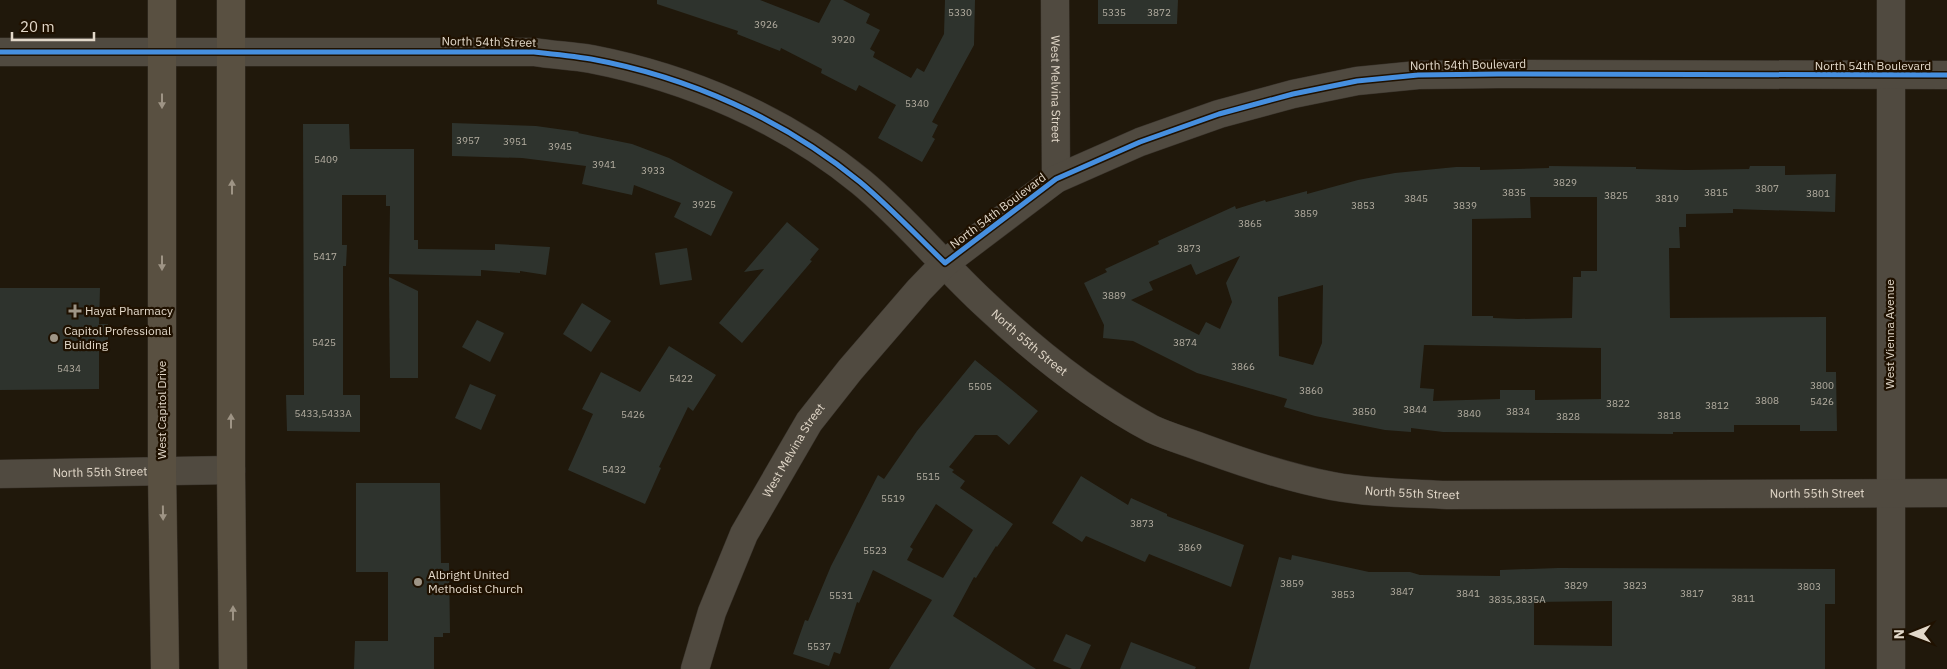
<svg xmlns="http://www.w3.org/2000/svg" width="1947" height="669" viewBox="0 0 1947 669" font-family="'IBM Plex Sans',sans-serif">
<rect width="100%" height="100%" fill="#20180b"/>
<!-- building -->
<g fill="#2e332d" fill-rule="evenodd">
<polygon points="657,0 760,0 819,23 831,0 843,0 870,14 866,23 880,30 870,49 875,52 873,57 911,78 917,68 924,72 944,34 945,0 975,0 974,45 932,122 938,125 932,137 935,139 922,162 878,138 896,105 859,85 856,91 821,73 822,69 781,48 780,51 737,34 738,31 657,4"/>
<polygon points="1098,0 1178,0 1177,24 1098,24"/>
<polygon points="452,123 536,126 579,132 578,133 632,144 669,158 733,192 711,236 674,217 681,203 634,185 632,195 582,184 586,166 522,158 452,156"/>
<polygon points="303,124 349,124 350,149 414,149 414,240 418,240 418,249 495,250 495,244 550,247 546,275 520,271 520,273 481,270 481,276 389,274 390,206 386,206 386,195 342,195 342,245 347,245 346,266 343,266 343,395 360,395 360,432 287,431 286,395 304,395"/>
<path d="M1549,166L1636,167V169L1686,170L1749,169L1750,166H1785V175L1836,174L1835,212L1733,209V213L1686,214V227H1679L1680,248H1669L1670,318L1826,317V372H1836L1837,431H1800V425H1734V432H1673V434L1443,432L1411,428V432L1385,430L1315,416L1284,407L1287,399L1197,373L1133,341L1103,338L1104,325L1084,283L1107,272L1105,269L1159,244L1158,241L1235,206L1236,209L1265,200L1266,202L1307,191V194L1358,180L1395,173L1456,167H1480V170L1549,168ZM1530,197H1597V271H1581V277H1573L1572,318L1518,319L1493,318V316H1472V219L1531,218ZM1240,256L1226,283L1232,302L1220,329L1206,322L1199,335L1131,300L1153,290L1149,282L1191,264L1196,275ZM1323,285L1322,343L1313,365L1279,356L1278,297ZM1424,345L1601,348V399L1535,400V390H1500V399L1433,401L1434,389L1420,388Z"/>
<polygon points="787,222 819,249 810,260 812,261 742,343 719,323 764,269 744,272"/>
<polygon points="687,248 692,280 660,285 655,253"/>
<polygon points="389,277 418,291 418,378 390,378"/>
<polygon points="0,288 100,288 99,324 108,324 108,351 99,351 99,389 0,390"/>
<polygon points="582,303 611,321 591,352 563,334"/>
<polygon points="477,320 504,333 490,362 462,347"/>
<polygon points="669,346 716,375 693,411 688,407 659,467 661,468 645,504 568,470 593,414 582,409 601,372 640,392"/>
<path d="M975,360L1038,411L1009,445L997,435H975L949,467L954,470L952,472L965,481L960,488L1013,524L997,547L996,546L976,578L974,577L953,616L1036,669H889L932,600L873,570L859,603L857,602L840,654L834,652L829,666L793,654L805,620L808,621L831,566L878,475L884,479L917,431ZM936,504L973,530L943,578L907,560L913,549L910,547Z"/>
<polygon points="470,384 496,395 481,430 455,418"/>
<polygon points="1081,476 1128,505 1131,498 1167,514 1167,516 1244,545 1231,587 1149,554 1145,562 1086,536 1082,542 1052,523"/>
<polygon points="356,483 440,483 441,563 449,563 450,633 443,633 443,637 434,637 434,669 354,669 355,641 388,641 388,572 356,572"/>
<path d="M1292,555L1369,572H1410L1420,575L1500,576V570L1558,568L1835,569V604H1825V669H1249L1279,557L1291,560ZM1612,601V646L1534,645V602Z"/>
<polygon points="1066,634 1091,645 1080,669 1072,669 1053,661"/>
<polygon points="1131,642 1196,667 1195,669 1120,669"/>
</g>
<g fill="none" stroke-linecap="round" stroke-linejoin="round">
<defs>
<g id="minor">
<path id="s1" d="M1055,0L1056,179"/>
<polyline points="1891,0 1891,669"/>
<path id="s2" d="M0,52H534C553,55 573,56 591,59C689,78 784,119 861,182C907,220 944,267 988,307C1037,353 1092,397 1152,429C1169,437 1188,442 1206,449C1247,464 1289,478 1332,486C1369,493 1408,493 1447,495L1947,493"/>
<path id="s3" d="M0,474L231,470"/>
<path id="s4" d="M695,669L712,612L744,534L809,422L850,370L919,290L945,263L1056,179L1140,142L1219,114L1293,94L1357,81L1418,75L1498,74L1947,75"/>
</g>
<g id="primary">
<polyline points="162,0 162,471 165,669"/>
<polyline points="231,0 231,470 233,669"/>
</g>
</defs>
<!-- minor casing -->
<use href="#minor" stroke="#39332b" stroke-width="29"/>
<!-- primary casing -->
<use href="#primary" stroke="#39332b" stroke-width="29"/>
<!-- minor -->
<use href="#minor" stroke="#504a40" stroke-width="28"/>
<!-- primary -->
<use href="#primary" stroke="#595041" stroke-width="28"/>
<defs>
<path id="cycleway" d="M0,52H534C553,54 572,56 591,59C689,77 783,119 860,182C890,207 917,236 945,263L1056,179L1140,142L1219,114L1293,94L1357,81L1418,75L1498,74L1947,75"/>
</defs>
<!-- cycleway casing -->
<use href="#cycleway" stroke="#1f1100" stroke-width="8"/>
<!-- cycleway -->
<use href="#cycleway" stroke="#468fdf" stroke-width="5"/>
</g>
<!-- one-way arrows -->
<defs><path id="oneway-solid" d="M-6-.8H1V-3.2L6.5 0L1 3.2V.8H-6Z" transform="scale(1.25)"/></defs>
<g fill="#9e9485">
<use href="#oneway-solid" transform="translate(162 101) rotate(90)"/>
<use href="#oneway-solid" transform="translate(232 187) rotate(-90)"/>
<use href="#oneway-solid" transform="translate(162 263) rotate(90)"/>
<use href="#oneway-solid" transform="translate(231 421) rotate(-90)"/>
<use href="#oneway-solid" transform="translate(163 513) rotate(89)"/>
<use href="#oneway-solid" transform="translate(233 613) rotate(-90)"/>
</g>
<!-- markers -->
<g fill="#9e9586" stroke="#1f1100" stroke-width="2">
<path d="M72.5 303.5h5v5h5v5h-5v5h-5v-5h-5v-5h5z"/>
<circle cx="54" cy="338" r="5"/>
<circle cx="418" cy="582" r="5"/>
</g>
<g text-anchor="middle" stroke-width="4.5" stroke-linejoin="round" paint-order="stroke">
<!-- number labels -->
<g font-size="10" fill="#b5afa2">
<text x="960" y="16">5330</text>
<text x="1114" y="16">5335</text>
<text x="1159" y="16">3872</text>
<text x="766" y="28">3926</text>
<text x="843" y="43">3920</text>
<text x="917" y="107">5340</text>
<text x="468" y="144">3957</text>
<text x="515" y="145">3951</text>
<text x="560" y="150">3945</text>
<text x="326" y="163">5409</text>
<text x="604" y="168">3941</text>
<text x="653" y="174">3933</text>
<text x="1565" y="186">3829</text>
<text x="1767" y="192">3807</text>
<text x="1514" y="196">3835</text>
<text x="1716" y="196">3815</text>
<text x="1818" y="197">3801</text>
<text x="1616" y="199">3825</text>
<text x="1416" y="202">3845</text>
<text x="1667" y="202">3819</text>
<text x="704" y="208">3925</text>
<text x="1363" y="209">3853</text>
<text x="1465" y="209">3839</text>
<text x="1306" y="217">3859</text>
<text x="1250" y="227">3865</text>
<text x="1189" y="252">3873</text>
<text x="325" y="260">5417</text>
<text x="1114" y="299">3889</text>
<text x="324" y="346">5425</text>
<text x="1185" y="346">3874</text>
<text x="1243" y="370">3866</text>
<text x="69" y="372">5434</text>
<text x="681" y="382">5422</text>
<text x="1822" y="389">3800</text>
<text x="980" y="390">5505</text>
<text x="1311" y="394">3860</text>
<text x="1767" y="404">3808</text>
<text x="1822" y="405">5426</text>
<text x="1618" y="407">3822</text>
<text x="1717" y="409">3812</text>
<text x="1415" y="413">3844</text>
<text x="1364" y="415">3850</text>
<text x="1518" y="415">3834</text>
<text x="323" y="417">5433,5433A</text>
<text x="1469" y="417">3840</text>
<text x="633" y="418">5426</text>
<text x="1669" y="419">3818</text>
<text x="1568" y="420">3828</text>
<text x="614" y="473">5432</text>
<text x="928" y="480">5515</text>
<text x="893" y="502">5519</text>
<text x="1142" y="527">3873</text>
<text x="1190" y="551">3869</text>
<text x="875" y="554">5523</text>
<text x="1292" y="587">3859</text>
<text x="1576" y="589">3829</text>
<text x="1635" y="589">3823</text>
<text x="1809" y="590">3803</text>
<text x="1402" y="595">3847</text>
<text x="1468" y="597">3841</text>
<text x="1692" y="597">3817</text>
<text x="1343" y="598">3853</text>
<text x="841" y="599">5531</text>
<text x="1743" y="602">3811</text>
<text x="1517" y="603">3835,3835A</text>
<text x="819" y="650">5537</text>
</g>
<!-- street labels -->
<g font-size="12" fill="#e2d8c9" stroke="#1f1100">
<text transform="translate(489 42) rotate(1)" y="4">North 54th Street</text>
<text transform="translate(1468 65) rotate(-1)" y="4">North 54th Boulevard</text>
<text x="1873" y="70">North 54th Boulevard</text>
<text dy="4" stroke="none"><textPath href="#s1" startOffset="89">West Melvina Street</textPath></text>
<text transform="translate(998 211) rotate(-37)" y="4">North 54th Boulevard</text>
<text transform="translate(1890 334) rotate(-90)" y="4">West Vienna Avenue</text>
<text dy="4" stroke="none"><textPath href="#s2" startOffset="1124">North 55th Street</textPath></text>
<text transform="translate(162 410) rotate(-90)" y="4">West Capitol Drive</text>
<text dy="4" stroke="none"><textPath href="#s4" startOffset="241">West Melvina Street</textPath></text>
<text dy="4" stroke="none"><textPath href="#s3" startOffset="100">North 55th Street</textPath></text>
<text dy="4" stroke="none"><textPath href="#s2" startOffset="1544">North 55th Street</textPath></text>
<text dy="4" stroke="none"><textPath href="#s2" startOffset="1949">North 55th Street</textPath></text>
</g>
<!-- poi labels -->
<g font-size="12" fill="#e2d8c9" stroke="#1f1100" text-anchor="start">
<text x="85" y="315">Hayat Pharmacy</text>
<text x="64" y="335">Capitol Professional<tspan x="64" dy="14">Building</tspan></text>
<text x="428" y="579">Albright United<tspan x="428" dy="14">Methodist Church</tspan></text>
</g>
</g>
<!-- north arrow -->
<g transform="translate(1912 634) rotate(269)" stroke="#1f1100" stroke-width="4" paint-order="stroke">
<path d="M0-4L9 19L0 12L-9 19Z" fill="#e2d8c9"/>
<text y="-8" font-size="14" font-weight="bold" text-anchor="middle" fill="#e2d8c9">N</text>
</g>
<!-- scale -->
<path d="M12 32v8h82v-8" fill="none" stroke="#e2d8c9" stroke-width="2.5"/>
<text x="20" y="32" font-size="15" fill="#e2d8c9" stroke="#1f1100" stroke-width="4" paint-order="stroke">20 m</text>
</svg>
